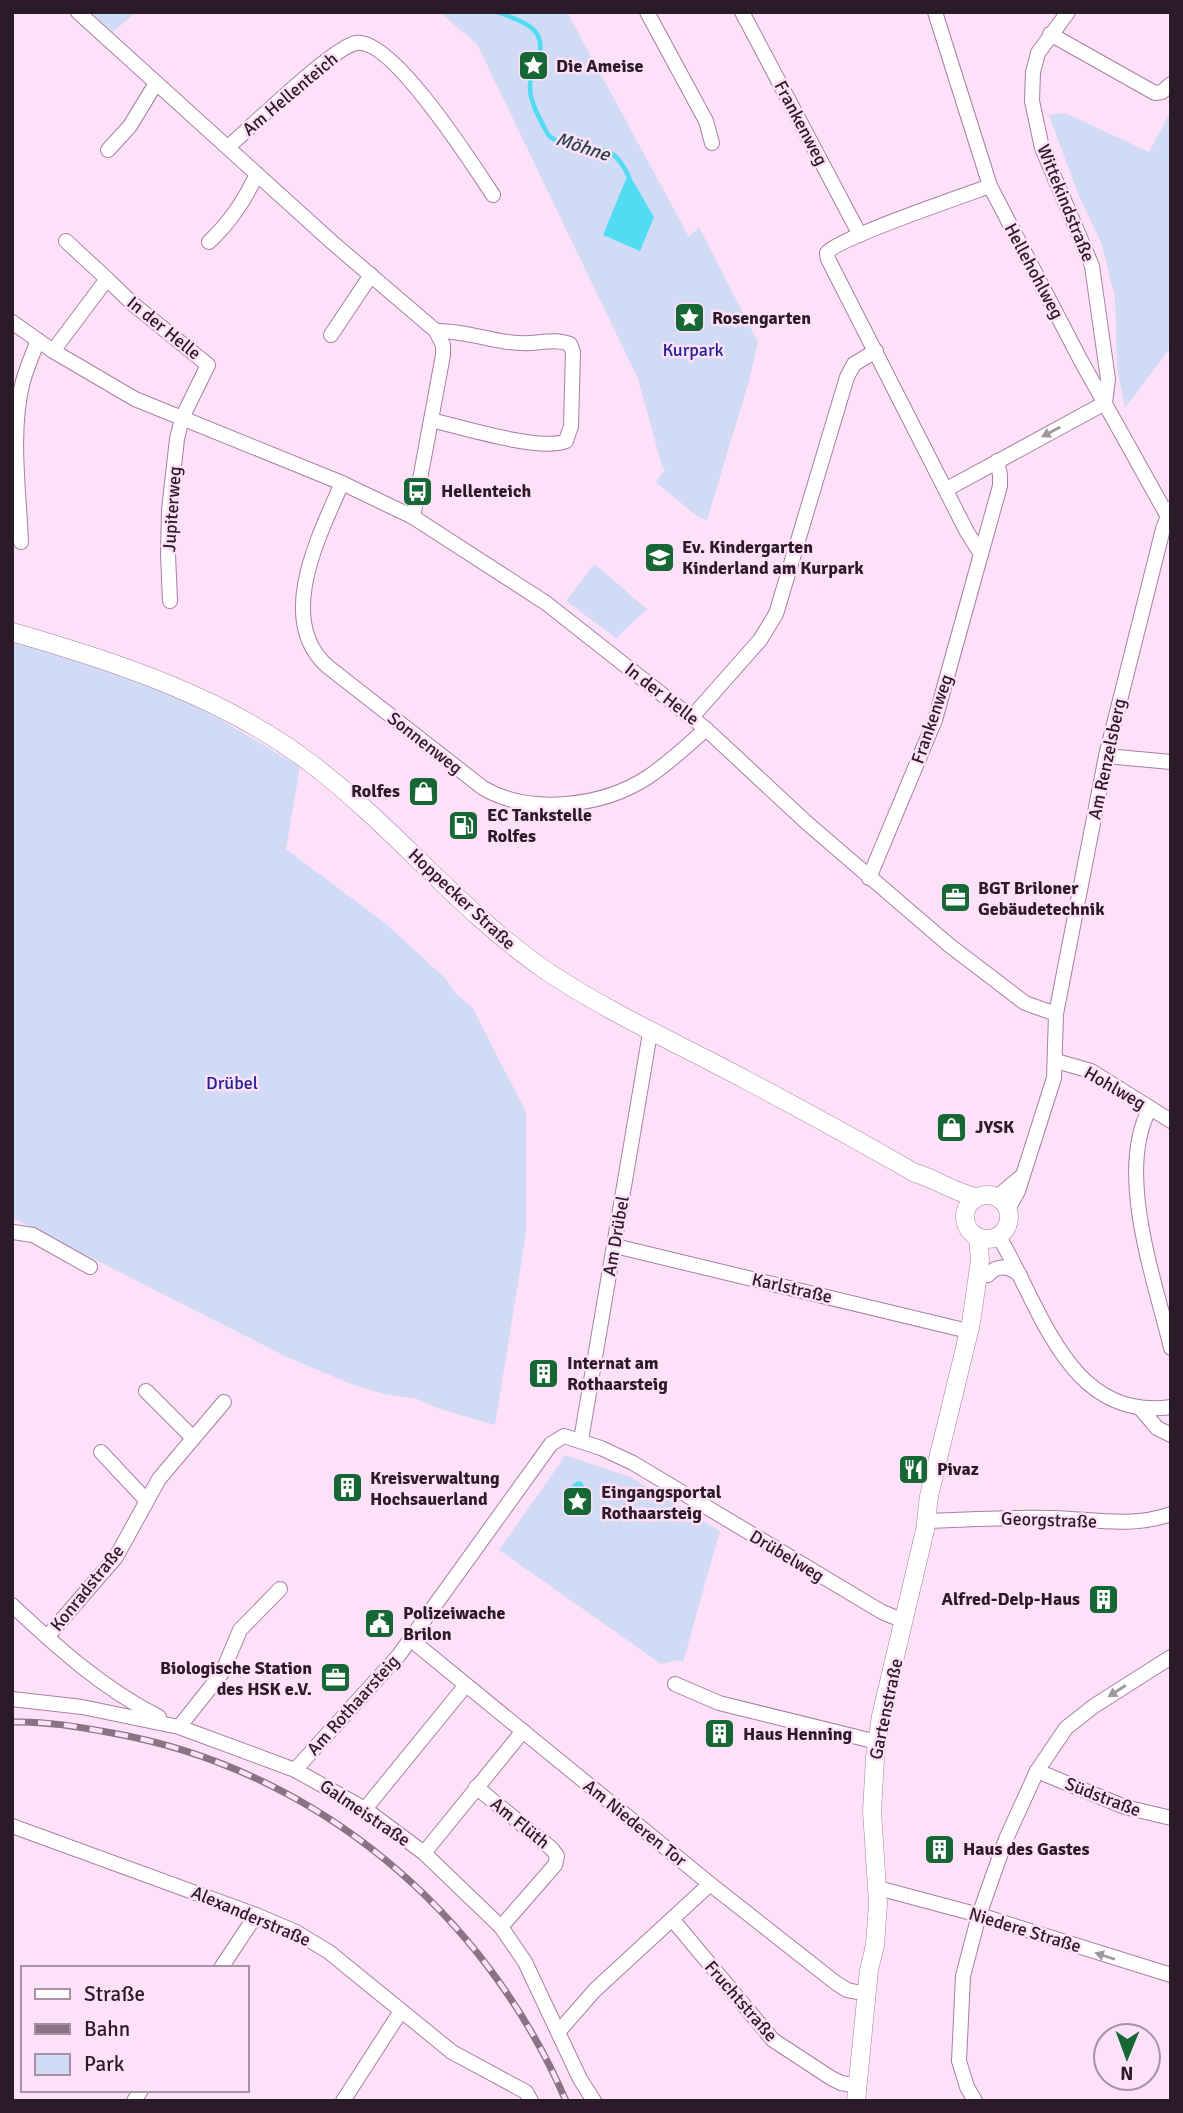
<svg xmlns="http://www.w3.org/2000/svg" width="1183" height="2113" viewBox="0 0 1183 2113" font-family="Signika,sans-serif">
<rect width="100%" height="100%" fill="#fde1f8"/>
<!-- green -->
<g fill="#d2dbf5">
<polygon points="91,12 136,12 113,32"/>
<polygon points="439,12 567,12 689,237 699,227 758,342 749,381 707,520 698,517 656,482 665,470 662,466 638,379 477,44"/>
<polygon points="1171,111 1171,347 1125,408 1117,369 1115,298 1101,242 1078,194 1049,115 1065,113 1149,152"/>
<polygon points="594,564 647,609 616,638 566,601"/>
<polygon points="12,642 17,644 18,642 127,676 196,705 300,767 286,849 385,923 446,979 456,994 472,1007 526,1112 526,1234 495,1425 440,1409 417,1399 384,1394 351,1384 285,1356 15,1219 12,1214"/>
<polygon points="564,1455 630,1477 720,1531 683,1662 678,1660 661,1664 499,1550 563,1459"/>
</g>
<!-- water -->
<g fill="#51dcf4">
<polygon points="626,179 633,181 654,217 640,251 603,235"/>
<path d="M578,1481L582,1482C587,1492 587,1497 582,1506L578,1508L567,1500C566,1490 570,1486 578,1481Z"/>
</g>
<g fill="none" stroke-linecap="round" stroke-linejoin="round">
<!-- stream -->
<path stroke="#51dcf4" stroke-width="4.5" d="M498,12C520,21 549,27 538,59C535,67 530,76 530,85C529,101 541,122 549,136C583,161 610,129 630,180"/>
<defs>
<g id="minor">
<polyline points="78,12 333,243 436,331 443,345 443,355 413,517"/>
<polyline points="647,12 706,121 712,143"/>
<polyline points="742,12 860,235"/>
<polyline points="935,12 990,186 1080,359 1167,515"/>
<polyline points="1068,12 1038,53 1033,72 1032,101 1042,148 1092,266 1108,379 1105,403"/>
<polyline points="1050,34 1155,93 1162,92 1171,84"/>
<path d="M228,147C250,128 333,47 356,43C392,37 473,165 493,195"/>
<polyline points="108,150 130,126 156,83"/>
<path d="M209,242C231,221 244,201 257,174"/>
<polyline points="107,279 133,304 208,365 182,418 177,439 169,510 168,554 170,601"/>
<polyline points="12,322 53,351 135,399 342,483 413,517 546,603 706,729 807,823 949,945 1025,1003 1056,1014"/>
<polyline points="331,335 371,275"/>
<polyline points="53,351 107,279 66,241"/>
<path d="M431,420C460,427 542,452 566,441L571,426L573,352L570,344C557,339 544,342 531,343C498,345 468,330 436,331"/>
<path d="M342,483C320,534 275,619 327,666L483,788C531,816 604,806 648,777C669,763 688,745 706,729"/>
<polyline points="947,489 1105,403"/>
<path d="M21,542C19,492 10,430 23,381C27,367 33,353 38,340"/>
<polyline points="981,554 1000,486 1000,475 997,461"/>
<polyline points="692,717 760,640 776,614 847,377 854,364 876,351"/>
<polyline points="1106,756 1171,762"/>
<path d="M869,878L935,720L981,554L967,532L828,259L827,253C836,239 965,195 990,186"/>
<polyline points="1056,1061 1091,1071 1171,1121"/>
<path d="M1150,1108C1115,1172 1155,1280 1171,1348"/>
<polyline points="997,1197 1021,1177"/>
<polyline points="1008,1209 1018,1191 1054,1078 1056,1014 1106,756 1163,529 1171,508"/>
<polyline points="13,1232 33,1235 90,1267"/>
<path d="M999,1237C1041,1306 1068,1422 1171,1407"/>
<polyline points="615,1246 968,1331"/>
<path d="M988,1275C997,1264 1009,1266 1020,1275"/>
<polyline points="146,1391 193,1438"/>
<polyline points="1140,1408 1157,1428 1171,1435"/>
<polyline points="581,1440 650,1033"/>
<polyline points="101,1452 146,1500"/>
<path d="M927,1521C968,1519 1010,1517 1052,1518C1092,1519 1132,1528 1171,1514"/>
<path d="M12,1605C58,1648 102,1688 159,1717"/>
<polyline points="47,1637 116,1557 159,1479 224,1402"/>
<polyline points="410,1639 710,1884 836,1983 847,1990 867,1994"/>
<polyline points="675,1684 719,1703 877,1742"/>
<polyline points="12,1699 82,1707 179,1727 295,1770 365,1809 424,1853 501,1927 525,1962 580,2079 594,2101"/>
<polyline points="179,1727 222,1673 240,1630 280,1589"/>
<polyline points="295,1770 399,1655 551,1444 564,1436 601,1448 633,1463 882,1612 904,1621"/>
<polyline points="1037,1771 1125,1807 1171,1818"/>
<polyline points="476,1787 552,1849 557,1856 555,1865 501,1927"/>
<polyline points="365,1809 466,1685"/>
<polyline points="12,1826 256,1915 296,1932 329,1952 452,2052 526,2092 531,2101"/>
<polyline points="424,1853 523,1731"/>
<polyline points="878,1888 979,1915 1171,1975"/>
<polyline points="672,1919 773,2040 831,2078 841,2083 858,2086"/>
<polyline points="221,1968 256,1915"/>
<polyline points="559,2031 595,1990 710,1884"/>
<polyline points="134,2101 141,2090"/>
<polyline points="343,2101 401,2011"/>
<polyline points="975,2101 967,2087 959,2061 963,1976 979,1915 1006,1839 1037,1771 1066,1728 1094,1706 1171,1657"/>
</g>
<g id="tertiary">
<path d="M12,632C117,662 226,698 313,765C395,828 461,912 545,970C609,1013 679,1044 746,1080C803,1110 859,1141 915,1173C937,1179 954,1193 977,1197"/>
<circle cx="987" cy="1217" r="22"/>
<polyline points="856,2101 869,1970 875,1945 878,1904 872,1811 875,1758 881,1716 925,1530 929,1496 971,1323 980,1260 978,1238"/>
</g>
</defs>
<!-- minor casing -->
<use href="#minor" stroke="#a97fa3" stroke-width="16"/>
<!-- tertiary casing -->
<use href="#tertiary" stroke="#a97fa3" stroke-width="19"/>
<!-- minor -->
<use href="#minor" stroke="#fff" stroke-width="14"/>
<!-- tertiary -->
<use href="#tertiary" stroke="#fff" stroke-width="18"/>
<defs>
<path id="rail" d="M12,1722C45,1721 80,1727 112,1733C316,1769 485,1912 566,2101"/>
</defs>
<!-- rail casing -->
<use href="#rail" stroke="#897385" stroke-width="7"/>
<!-- rail -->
<use href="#rail" stroke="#fde1f8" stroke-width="4.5" stroke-dasharray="13" stroke-linecap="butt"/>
</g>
<!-- one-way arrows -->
<defs><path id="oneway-solid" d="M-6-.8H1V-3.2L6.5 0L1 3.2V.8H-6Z" transform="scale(1.75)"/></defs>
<g fill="#a0989e">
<use href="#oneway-solid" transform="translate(1051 432) rotate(152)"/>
<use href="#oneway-solid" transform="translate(1117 1691) rotate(147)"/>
<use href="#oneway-solid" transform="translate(1105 1956) rotate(-162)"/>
</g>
<!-- icons -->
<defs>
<symbol id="sight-square" viewBox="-11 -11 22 22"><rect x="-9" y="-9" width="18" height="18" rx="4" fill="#176635" stroke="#fde1f8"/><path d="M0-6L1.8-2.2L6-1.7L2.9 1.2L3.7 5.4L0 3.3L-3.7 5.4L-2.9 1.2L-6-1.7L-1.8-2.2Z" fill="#fff"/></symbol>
<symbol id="bus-square" viewBox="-11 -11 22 22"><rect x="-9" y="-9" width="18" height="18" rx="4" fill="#176635" stroke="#fde1f8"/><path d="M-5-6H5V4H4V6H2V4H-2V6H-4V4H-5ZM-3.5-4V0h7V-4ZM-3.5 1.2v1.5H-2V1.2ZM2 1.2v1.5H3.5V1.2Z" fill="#fff"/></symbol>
<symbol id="school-square" viewBox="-11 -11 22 22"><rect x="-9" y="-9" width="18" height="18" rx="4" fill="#176635" stroke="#fde1f8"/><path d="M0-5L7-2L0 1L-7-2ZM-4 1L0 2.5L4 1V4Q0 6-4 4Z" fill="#fff"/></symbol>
<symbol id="shop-square" viewBox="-11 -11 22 22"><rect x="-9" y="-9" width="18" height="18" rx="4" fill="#176635" stroke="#fde1f8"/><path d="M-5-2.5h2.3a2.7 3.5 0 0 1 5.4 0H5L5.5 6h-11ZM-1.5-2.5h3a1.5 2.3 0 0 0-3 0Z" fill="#fff"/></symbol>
<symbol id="fuel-square" viewBox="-11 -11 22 22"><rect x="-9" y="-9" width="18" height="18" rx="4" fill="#176635" stroke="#fde1f8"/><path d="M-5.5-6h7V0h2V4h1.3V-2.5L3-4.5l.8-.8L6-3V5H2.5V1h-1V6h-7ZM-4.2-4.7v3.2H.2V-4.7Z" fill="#fff"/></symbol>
<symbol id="office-square" viewBox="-11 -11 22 22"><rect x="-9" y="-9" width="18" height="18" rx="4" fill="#176635" stroke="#fde1f8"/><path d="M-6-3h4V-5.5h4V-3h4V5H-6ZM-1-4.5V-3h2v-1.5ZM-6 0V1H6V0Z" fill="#fff"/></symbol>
<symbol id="building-square" viewBox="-11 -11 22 22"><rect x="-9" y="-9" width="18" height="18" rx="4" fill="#176635" stroke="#fde1f8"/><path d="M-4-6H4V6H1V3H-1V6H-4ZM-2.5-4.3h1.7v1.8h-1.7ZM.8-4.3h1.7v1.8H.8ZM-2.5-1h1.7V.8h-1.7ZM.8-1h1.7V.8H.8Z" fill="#fff"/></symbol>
<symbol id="restaurant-square" viewBox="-11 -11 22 22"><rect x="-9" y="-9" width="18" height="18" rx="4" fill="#176635" stroke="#fde1f8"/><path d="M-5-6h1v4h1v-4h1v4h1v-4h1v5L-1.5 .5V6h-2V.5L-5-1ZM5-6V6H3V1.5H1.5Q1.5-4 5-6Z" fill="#fff"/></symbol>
<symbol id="civic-square" viewBox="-11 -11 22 22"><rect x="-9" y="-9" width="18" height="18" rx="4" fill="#176635" stroke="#fde1f8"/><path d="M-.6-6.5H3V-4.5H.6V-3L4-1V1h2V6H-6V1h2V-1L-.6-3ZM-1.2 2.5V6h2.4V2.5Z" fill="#fff"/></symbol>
</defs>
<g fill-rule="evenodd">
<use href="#sight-square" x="516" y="48" width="35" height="35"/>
<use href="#sight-square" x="672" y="300" width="35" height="35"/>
<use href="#bus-square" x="400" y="474" width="35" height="35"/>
<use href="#school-square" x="642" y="540" width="35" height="35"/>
<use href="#shop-square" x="406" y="774" width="35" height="35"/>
<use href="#fuel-square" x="446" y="808" width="35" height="35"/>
<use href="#office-square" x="938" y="880" width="35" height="35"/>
<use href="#shop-square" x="934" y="1110" width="35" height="35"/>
<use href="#building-square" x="526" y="1356" width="35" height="35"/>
<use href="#restaurant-square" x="896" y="1452" width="35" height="35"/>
<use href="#building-square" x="330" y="1470" width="35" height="35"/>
<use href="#sight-square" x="560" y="1484" width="35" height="35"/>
<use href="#building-square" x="1086" y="1582" width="35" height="35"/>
<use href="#civic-square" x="362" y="1606" width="35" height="35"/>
<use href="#office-square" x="318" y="1660" width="35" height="35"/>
<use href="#building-square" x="702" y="1716" width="35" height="35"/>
<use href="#building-square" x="922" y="1832" width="35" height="35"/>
</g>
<g text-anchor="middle" stroke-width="5" stroke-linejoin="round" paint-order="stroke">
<!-- poi labels -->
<g font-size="18" font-weight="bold" fill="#2b1a28" stroke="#fde1f8" text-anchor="start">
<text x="556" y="72">Die Ameise</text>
<text x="712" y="324">Rosengarten</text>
<text x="441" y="497">Hellenteich</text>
<text x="682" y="553">Ev. Kindergarten<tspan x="682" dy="21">Kinderland am Kurpark</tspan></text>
<text x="400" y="797" text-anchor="end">Rolfes</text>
<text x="487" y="821">EC Tankstelle<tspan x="487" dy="21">Rolfes</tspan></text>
<text x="978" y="894">BGT Briloner<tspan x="978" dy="21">Gebäudetechnik</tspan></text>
<text x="975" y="1133">JYSK</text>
<text x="567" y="1369">Internat am<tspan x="567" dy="21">Rothaarsteig</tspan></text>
<text x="937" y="1475">Pivaz</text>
<text x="370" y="1484">Kreisverwaltung<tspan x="370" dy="21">Hochsauerland</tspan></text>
<text x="601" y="1498">Eingangsportal<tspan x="601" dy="21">Rothaarsteig</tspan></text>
<text x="1080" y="1605" text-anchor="end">Alfred-Delp-Haus</text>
<text x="403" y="1619">Polizeiwache<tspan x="403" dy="21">Brilon</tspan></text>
<text x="312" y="1674" text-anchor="end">Biologische Station<tspan x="312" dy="21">des HSK e.V.</tspan></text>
<text x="743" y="1740">Haus Henning</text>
<text x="963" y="1855">Haus des Gastes</text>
</g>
<!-- street labels -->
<g font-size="18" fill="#2b1a28" stroke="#fde1f8">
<text transform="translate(290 94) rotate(-40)" y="6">Am Hellenteich</text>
<text transform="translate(801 123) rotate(62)" y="6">Frankenweg</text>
<text transform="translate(1066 203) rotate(68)" y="6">Wittekindstraße</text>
<text transform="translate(1034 271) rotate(62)" y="6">Hellehohlweg</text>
<text transform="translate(164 328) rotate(39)" y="6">In der Helle</text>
<text transform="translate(172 509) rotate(-86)" y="6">Jupiterweg</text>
<text transform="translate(662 694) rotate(38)" y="6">In der Helle</text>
<text transform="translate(932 719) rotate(-71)" y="6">Frankenweg</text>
<text transform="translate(425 743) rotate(38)" y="6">Sonnenweg</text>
<text transform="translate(1107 759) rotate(-78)" y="6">Am Renzelsberg</text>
<text transform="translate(462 899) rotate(43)" y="6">Hoppecker Straße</text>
<text transform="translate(1115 1088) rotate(30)" y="6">Hohlweg</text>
<text transform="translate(616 1236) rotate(-80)" y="6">Am Drübel</text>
<text transform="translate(792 1288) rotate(13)" y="6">Karlstraße</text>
<text transform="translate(1049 1520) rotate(2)" y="6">Georgstraße</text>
<text transform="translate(787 1556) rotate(31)" y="6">Drübelweg</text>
<text transform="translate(87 1588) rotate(-51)" y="6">Konradstraße</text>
<text transform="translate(353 1705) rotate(-48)" y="6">Am Rothaarsteig</text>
<text transform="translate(886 1709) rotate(-78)" y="6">Gartenstraße</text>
<text transform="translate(1103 1797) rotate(21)" y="6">Südstraße</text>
<text transform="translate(365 1813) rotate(34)" y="6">Galmeistraße</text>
<text transform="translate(520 1823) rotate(39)" y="6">Am Flüth</text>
<text transform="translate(635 1823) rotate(39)" y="6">Am Niederen Tor</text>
<text transform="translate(251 1916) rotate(23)" y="6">Alexanderstraße</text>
<text transform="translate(1025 1930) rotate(17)" y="6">Niedere Straße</text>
<text transform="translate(741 2001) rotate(49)" y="6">Fruchtstraße</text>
</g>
<!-- park labels -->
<g font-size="18" fill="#202195" stroke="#fde1f8">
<text x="693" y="356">Kurpark</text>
<text x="232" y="1089">Drübel</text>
</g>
<!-- water labels -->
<g font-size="19" font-style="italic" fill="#254348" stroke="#fde1f8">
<text transform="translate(583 146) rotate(18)" y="7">Möhne</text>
</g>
</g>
<!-- border -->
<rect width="1183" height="2113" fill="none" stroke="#2b1a28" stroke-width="28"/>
<!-- legend -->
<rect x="21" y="1966" width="228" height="126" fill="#fde1f8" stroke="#a991a5" stroke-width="2"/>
<rect x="35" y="1989" width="35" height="10" fill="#ffffff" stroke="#a991a5" stroke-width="2"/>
<text x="84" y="2001" font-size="21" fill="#2b1a28">Straße</text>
<rect x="35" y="2024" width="35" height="10" fill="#897385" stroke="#a991a5" stroke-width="2"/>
<text x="84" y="2036" font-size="21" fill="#2b1a28">Bahn</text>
<rect x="35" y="2054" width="35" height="21" fill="#d2dbf5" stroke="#a991a5" stroke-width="2"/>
<text x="84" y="2071" font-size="21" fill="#2b1a28">Park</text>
<!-- north arrow -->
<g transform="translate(1127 2057) rotate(181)"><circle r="33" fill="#fde1f8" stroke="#a991a5" stroke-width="2"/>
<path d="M0-5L12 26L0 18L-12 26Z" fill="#176635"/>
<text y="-10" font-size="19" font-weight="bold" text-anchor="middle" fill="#2b1a28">N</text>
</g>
</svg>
